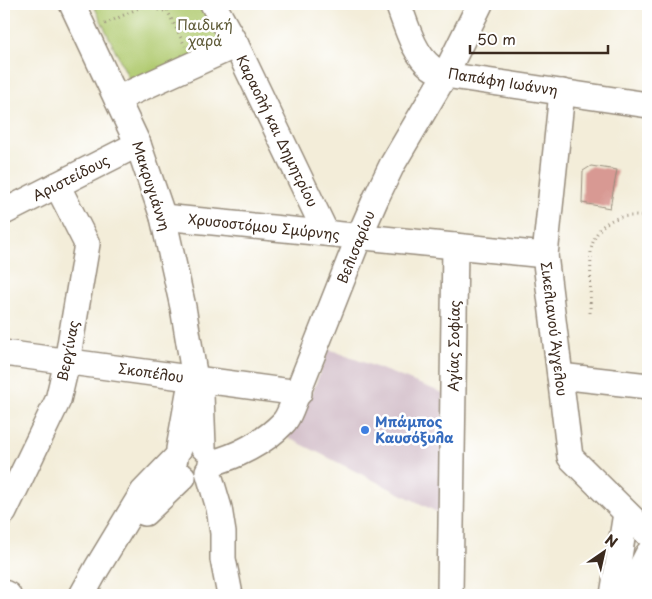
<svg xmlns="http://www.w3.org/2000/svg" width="652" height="599" viewBox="0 0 652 599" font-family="'Playpen Sans',sans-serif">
<rect width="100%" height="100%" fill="#fff"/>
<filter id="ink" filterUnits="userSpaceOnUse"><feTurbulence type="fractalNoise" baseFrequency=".02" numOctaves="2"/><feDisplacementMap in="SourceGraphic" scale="10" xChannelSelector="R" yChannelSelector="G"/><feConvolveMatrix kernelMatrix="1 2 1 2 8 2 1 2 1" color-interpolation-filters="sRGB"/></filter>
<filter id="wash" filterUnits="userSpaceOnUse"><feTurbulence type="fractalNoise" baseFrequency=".0096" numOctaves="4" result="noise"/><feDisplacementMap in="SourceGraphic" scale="20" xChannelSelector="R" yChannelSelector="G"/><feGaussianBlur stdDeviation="1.12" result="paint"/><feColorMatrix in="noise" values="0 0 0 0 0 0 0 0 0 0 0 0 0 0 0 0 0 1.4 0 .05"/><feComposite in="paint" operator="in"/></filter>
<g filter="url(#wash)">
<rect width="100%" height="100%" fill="#f3edd9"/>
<!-- industrial -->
<polygon fill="#d2bdc8" points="329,349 443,393 441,514 283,435 300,415 311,396"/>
<!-- green -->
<polygon fill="#b1cb71" stroke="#767a48" points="93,4 206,4 226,41 132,85"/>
<g id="blocks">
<!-- building -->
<polygon fill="#d89993" points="591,166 617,170 610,208 582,203 583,171"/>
</g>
</g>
<g filter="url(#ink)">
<use href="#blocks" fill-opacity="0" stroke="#978c7c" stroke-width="1"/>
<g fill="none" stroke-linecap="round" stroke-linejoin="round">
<defs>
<g id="minor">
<polyline points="72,4 138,144 163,217 183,307 195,379 201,395 203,447"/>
<polyline points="213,4 236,45 326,233"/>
<path d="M398,4C406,24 413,53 431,67C435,70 441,72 445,75L648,105"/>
<polyline points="562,92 545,255 570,457 648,534"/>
<polyline points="117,99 236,45"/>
<polyline points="4,212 138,144"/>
<polyline points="163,217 545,255"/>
<polyline points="4,353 299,393"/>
<polyline points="560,376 648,386"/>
<polyline points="179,449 189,393"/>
<path d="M211,463C236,457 265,442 283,423C287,419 289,414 291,409L359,237L377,196L392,165L445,75L480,4"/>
<polyline points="208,471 219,508 223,533 223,559 230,595"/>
<polyline points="4,512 58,400 67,362 87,244 57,185"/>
<polyline points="145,513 183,477"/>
<polyline points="4,593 8,595"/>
<polyline points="82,595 97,568 143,492 175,459"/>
<polyline points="450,595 455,246"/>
<polyline points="613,595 626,513"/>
<polyline points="627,595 648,554"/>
</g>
</defs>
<!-- minor casing -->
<use href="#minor" stroke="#978c7c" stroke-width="28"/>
<!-- path -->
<g stroke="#978c7c" stroke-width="3" stroke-dasharray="1 4" stroke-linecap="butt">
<path d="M150,4C158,13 168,13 176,4"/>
<polyline points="167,10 185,46"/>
<polyline points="105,24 147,4"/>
<path d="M590,313L591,250C597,219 620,213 648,217"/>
</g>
<!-- minor -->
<use href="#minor" stroke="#fff" stroke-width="25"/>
</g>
</g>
<!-- markers -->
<circle fill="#3f7fe0" stroke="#fff" stroke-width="2" cx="365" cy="430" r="5"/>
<g text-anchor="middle" stroke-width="5" stroke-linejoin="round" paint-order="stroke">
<!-- park labels -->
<g font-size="14" fill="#5e5a37" stroke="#fff">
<text x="205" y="30">Παιδική<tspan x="205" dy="16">χαρά</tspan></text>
</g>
<!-- street labels -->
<g font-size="14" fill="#3b2a1e" stroke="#fff">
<text transform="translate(503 82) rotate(9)" y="5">Παπάφη Ιωάννη</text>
<text transform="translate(277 131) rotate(64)" y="5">Καραολή και Δημητρίου</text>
<text transform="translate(71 178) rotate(-27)" y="5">Αριστείδους</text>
<text transform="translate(151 186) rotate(72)" y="5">Μακρυγιάννη</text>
<text transform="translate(264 227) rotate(6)" y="5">Χρυσοστόμου Σμύρνης</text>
<text transform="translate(356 247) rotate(-68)" y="5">Βελισαρίου</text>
<text transform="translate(554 329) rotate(83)" y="5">Σικελιανού Άγγελου</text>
<text transform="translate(454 346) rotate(-89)" y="5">Αγίας Σοφίας</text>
<text transform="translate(68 351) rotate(-79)" y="5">Βεργίνας</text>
<text transform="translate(151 373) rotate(8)" y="5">Σκοπέλου</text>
</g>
<!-- shop labels -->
<g font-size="14" font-weight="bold" fill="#366cbe" stroke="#fff" text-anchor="start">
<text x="375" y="427">Μπάμπος<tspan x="375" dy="16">Καυσόξυλα</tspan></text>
</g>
</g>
<!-- margin -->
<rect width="652" height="599" fill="none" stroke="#fff" stroke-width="20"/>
<!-- north arrow -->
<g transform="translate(604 552) rotate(34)" stroke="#ffffff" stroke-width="4" paint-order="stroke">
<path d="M0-4L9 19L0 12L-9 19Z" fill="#3b2a1e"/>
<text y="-8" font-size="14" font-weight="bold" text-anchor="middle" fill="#3b2a1e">N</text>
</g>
<!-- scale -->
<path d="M470 45v8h138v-8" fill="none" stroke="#3b2a1e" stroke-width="2.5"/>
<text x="477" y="45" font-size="15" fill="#3b2a1e" stroke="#ffffff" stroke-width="4" paint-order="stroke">50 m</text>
</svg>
